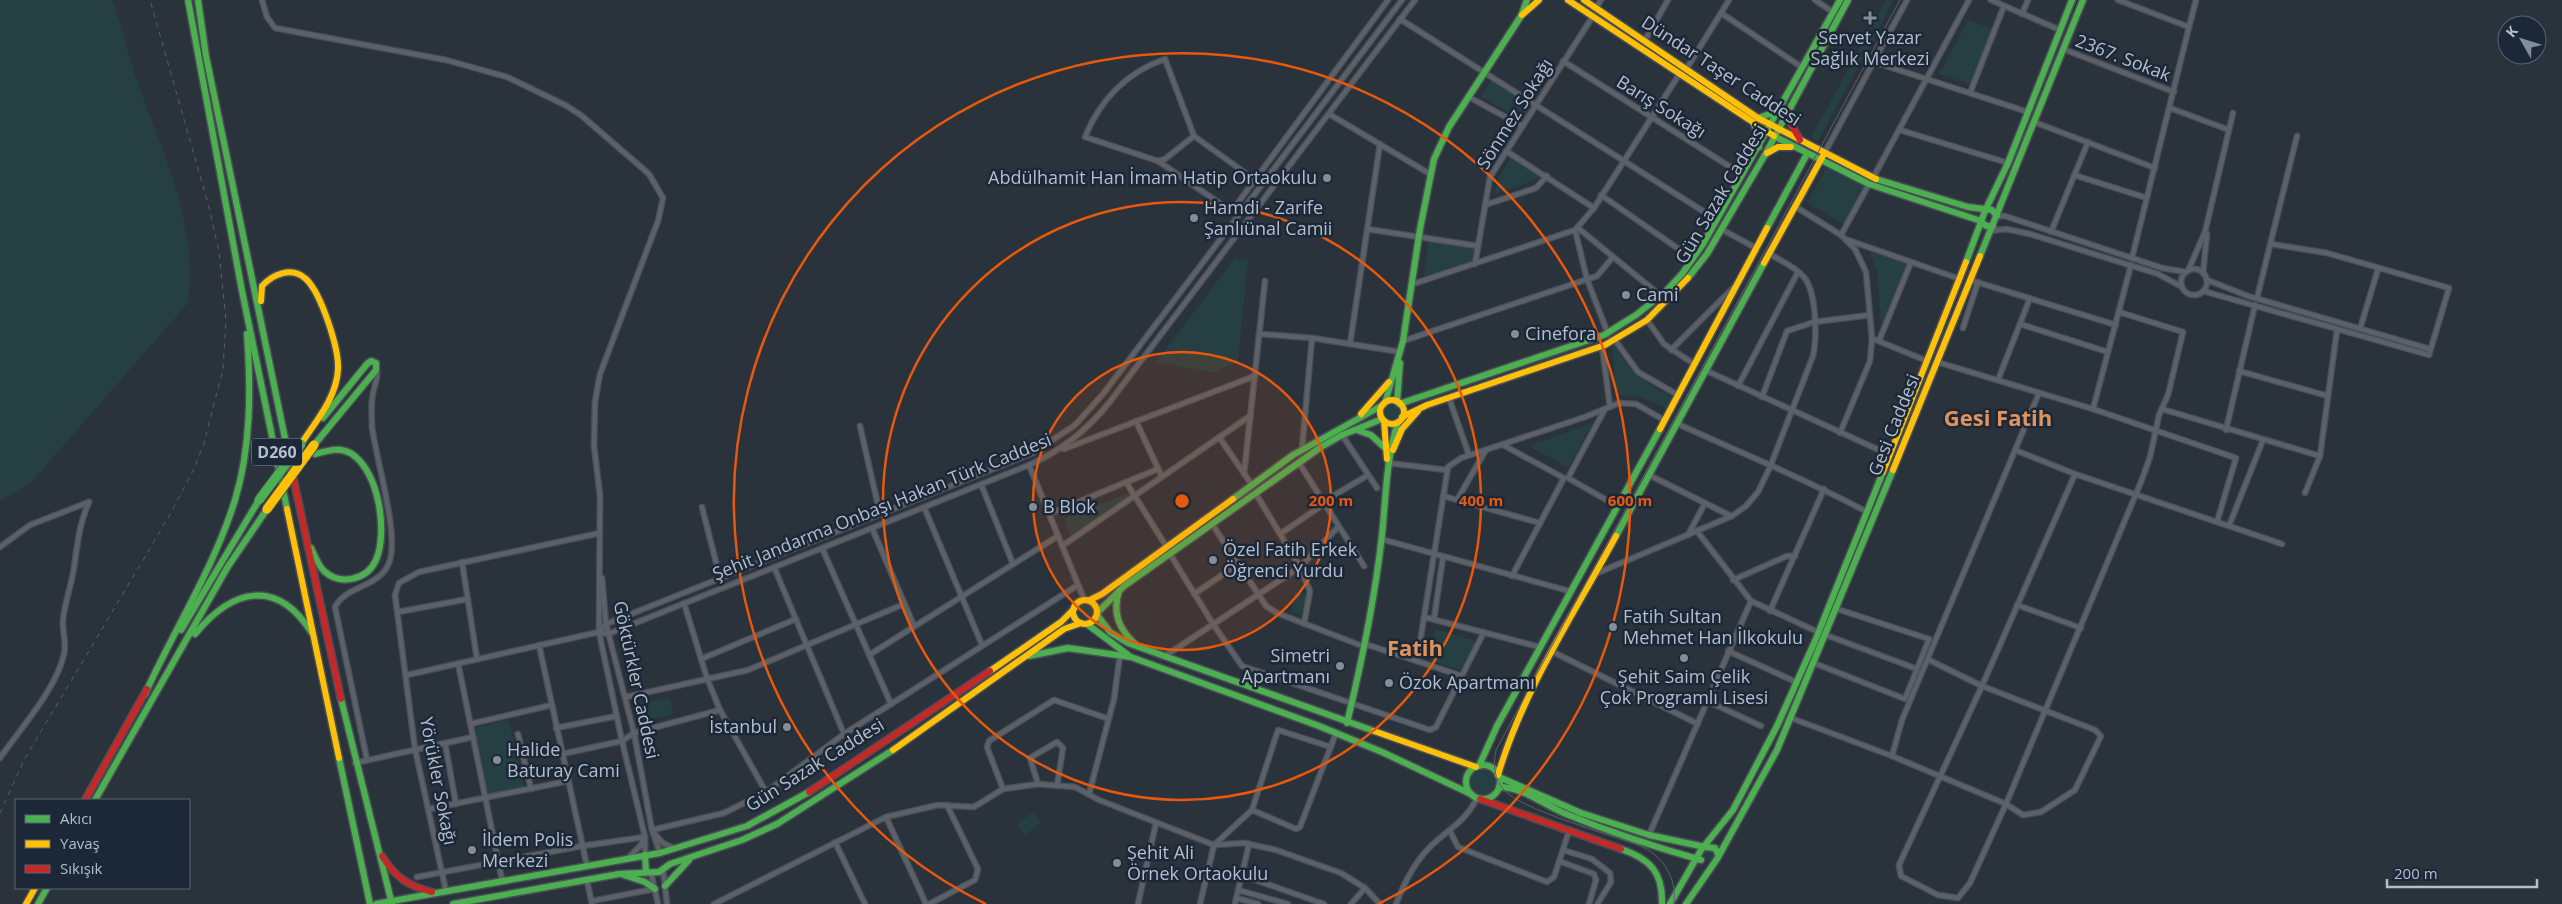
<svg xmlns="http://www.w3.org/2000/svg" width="2562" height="904" viewBox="0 0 2562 904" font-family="'Open Sans',sans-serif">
<rect width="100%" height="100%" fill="#2a323c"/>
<!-- green -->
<g fill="#263f43">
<path d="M0,0H112C123,26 127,53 137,80C161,149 200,229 188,303L30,484L0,501Z"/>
<polygon points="1886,0 1893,0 1878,30 1871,27"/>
<polygon points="1968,20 1994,30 1973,85 1939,74"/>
<polygon points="1869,32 1876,35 1818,141 1811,137"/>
<polygon points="1492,79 1535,106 1525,121 1481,97"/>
<polygon points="1511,157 1542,173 1536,180 1494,194 1499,177"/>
<polygon points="1827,166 1864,186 1844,224 1807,203"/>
<polygon points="1428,241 1476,248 1474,262 1427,277 1424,275"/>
<polygon points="1869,252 1910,263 1884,325 1881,325 1877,270"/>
<polygon points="1235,258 1248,260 1238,361 1214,372 1156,362"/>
<path d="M1615,346C1634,376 1642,381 1673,397L1667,409L1639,396L1616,395L1612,348Z"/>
<circle cx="1392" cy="412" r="7"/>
<polygon points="1592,423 1568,468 1529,446"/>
<polygon points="1131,492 1133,496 1071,538 1064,519"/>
<polygon points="1295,592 1310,595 1305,616 1291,612"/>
<circle cx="1085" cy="612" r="8"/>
<polygon points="1435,629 1476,641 1460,670 1430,660"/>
<polygon points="670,698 673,715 643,720 641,703"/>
<polygon points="509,720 524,788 488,796 473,728"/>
<circle cx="1483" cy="782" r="12"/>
<polygon points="1033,812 1041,823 1025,835 1017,824"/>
<circle cx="1709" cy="855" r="5.5"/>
</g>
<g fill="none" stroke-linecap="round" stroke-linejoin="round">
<defs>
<g id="street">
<polyline points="262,0 267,17 275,28 446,60 507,77 567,106 582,116 649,174 663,198 658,221 600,374 595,402 594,445 600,496 599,632 622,741 645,837 645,855"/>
<polyline points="1815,0 1833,12"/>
<polyline points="1991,0 2060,30"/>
<polyline points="2118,0 2189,27 2132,258"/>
<polyline points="1596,8 1601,0"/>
<polyline points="1721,13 1803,68"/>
<polyline points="2022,14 2028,0"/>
<polyline points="1400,19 1717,220"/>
<polyline points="2189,27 2196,0"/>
<polyline points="1645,40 1668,0"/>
<polyline points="2063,49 2174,92"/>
<polyline points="1563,61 1743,175"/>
<polyline points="1874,62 2028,112"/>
<polyline points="1687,68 1729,0"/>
<polyline points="1970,93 2004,6"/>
<polyline points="1469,97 1522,126"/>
<polyline points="2170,108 2229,130"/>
<polyline points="1329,114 1430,174"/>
<polyline points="2034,122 2155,168"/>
<polyline points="1900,130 2008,163"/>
<path d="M1194,136L1165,159L1158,161L1085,137C1100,100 1127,72 1165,59L1194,136L1262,185"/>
<polyline points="1506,151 1594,208"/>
<polyline points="1824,154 1907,0"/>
<polyline points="1158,161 1228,209 1234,208 1388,0"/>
<polyline points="2074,175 2147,198"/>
<polyline points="1873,178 1969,0"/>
<polyline points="1601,195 1693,259"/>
<polyline points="1485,205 1536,188 1547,176"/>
<polyline points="1796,207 1841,235 1855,249 1866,272 1872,339 1870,361 1840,433"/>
<polyline points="1997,216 2005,216 2162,268 2186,272"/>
<polyline points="1578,228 1661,296"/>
<polyline points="1367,229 1478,246"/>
<polyline points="1721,229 1756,248"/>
<polyline points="1575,230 1587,279 1608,334"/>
<polyline points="1991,231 2006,229 2030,234 2158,274 2182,287"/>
<polyline points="2051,232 2088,142"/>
<polyline points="1841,235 1869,184"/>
<polyline points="1848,240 1960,279"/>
<polyline points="1475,264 1490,177 1593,16"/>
<circle cx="2194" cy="282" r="13"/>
<polyline points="2188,271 2205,232 2233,113"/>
<polyline points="2203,273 2207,234"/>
<polyline points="1970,280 2116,325"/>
<polyline points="2207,280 2248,296 2430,349"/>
<polyline points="1413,284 1575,230 1594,208 1680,73"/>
<polyline points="2203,291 2429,355 2449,288 2327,253 2271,244"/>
<polyline points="2257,298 2297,136"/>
<polyline points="1647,320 1664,344 1694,364"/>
<polyline points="2020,324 2108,352"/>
<polyline points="1963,328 1978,282"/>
<polyline points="2360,329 2378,269"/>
<polyline points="1259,334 1312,338 1401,352"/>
<polyline points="1615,340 1638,372 1678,395"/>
<polyline points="1876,340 1927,361"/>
<polyline points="1403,341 1597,276 1613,257"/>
<polyline points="1879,341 1911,262"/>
<polyline points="1350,344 1380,144"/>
<polyline points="1602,346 1610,407"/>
<polyline points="1671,350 1734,287"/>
<polyline points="1937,362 2093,409 2236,458 2217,522"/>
<polyline points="1707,371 1890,455"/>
<polyline points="2239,371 2328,396"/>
<polyline points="1998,380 2030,298"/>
<polyline points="1738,386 1798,272"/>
<polyline points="1762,397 1787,331 1814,322 1870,315"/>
<polyline points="1449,398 1469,455"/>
<polyline points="1605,409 1568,478 1617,506"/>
<polyline points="2093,409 2131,265"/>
<polyline points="2162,409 2320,456"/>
<polyline points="1136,421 1162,477"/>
<path d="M1678,424C1741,453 1806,479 1867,512"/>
<polyline points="860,426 880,514"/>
<polyline points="2226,430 2255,305"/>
<polyline points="1342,435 1377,488"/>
<polyline points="1219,437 1252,485"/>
<polyline points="1503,445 1564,478 1512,576"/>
<polyline points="1064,449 1255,376"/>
<polyline points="1302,449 1312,338"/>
<polyline points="2015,450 2075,474 2282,544"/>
<polyline points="1299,463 1364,566"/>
<polyline points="1388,463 1447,470"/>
<polyline points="1029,465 1084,599"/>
<polyline points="1244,474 1265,281"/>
<polyline points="1649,475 1731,516"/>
<polyline points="1126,482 1166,546"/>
<polyline points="981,484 1013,564"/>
<polyline points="2305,493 2320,456 2337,330"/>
<polyline points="1256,494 1300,567 1310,591 1304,624"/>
<polyline points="1443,496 1540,523"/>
<polyline points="1457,500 1486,450"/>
<polyline points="1323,502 1368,475"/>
<polyline points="702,507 720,578"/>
<polyline points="924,507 982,645"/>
<polyline points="1049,514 1158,469"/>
<polyline points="1212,524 1266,606 1277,613 1365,647"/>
<polyline points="2229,526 2263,440"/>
<polyline points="872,528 914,626"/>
<polyline points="1697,531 1751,601"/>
<polyline points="1280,534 1324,504"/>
<polyline points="1688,535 1705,503"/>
<polyline points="1381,539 1569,591"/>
<polyline points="1062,546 1250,416"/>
<polyline points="0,547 30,525 89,502"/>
<polyline points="822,548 891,704"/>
<polyline points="1170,554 1213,624 1242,666 1430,730 1436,727 1484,632"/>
<polyline points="462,562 477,659"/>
<polyline points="774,567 844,734"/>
<path d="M1595,574L1732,516L1746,506L1758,492L1770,467L1813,356C1817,337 1817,291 1803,276C1795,267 1781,261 1770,254"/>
<polyline points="602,578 606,624 634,733 652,830 660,853"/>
<polyline points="1733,580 1787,556 1795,556"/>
<polyline points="1194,594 1237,565"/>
<polyline points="684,603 707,678 720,710 766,792"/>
<polyline points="2017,605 2081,628"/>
<polyline points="1770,611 1824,489"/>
<polyline points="398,612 468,599"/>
<polyline points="1424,617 1540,647"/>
<polyline points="1434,619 1443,557"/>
<polyline points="599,632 606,624 1033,453 1075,425 1103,394 1402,0"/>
<polyline points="1826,635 1917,669"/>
<polyline points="1365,644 1462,676"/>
<polyline points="539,645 587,866"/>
<polyline points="1728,651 1796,682"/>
<polyline points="1553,652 1698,724"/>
<polyline points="869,655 1058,536"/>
<polyline points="1165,656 1300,567 1338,527"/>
<polyline points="701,659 796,619"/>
<polyline points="1929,660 1982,686 2095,730 2101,736 2075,790 2041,812 2023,815 2006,804 1970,883 1958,898 1938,895 1901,876 1899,865 1982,686 2075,474"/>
<polyline points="1417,661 1448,467 1461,458 1585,417 1619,403 1636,404 1664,420"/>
<polyline points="458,663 502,880"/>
<polyline points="1814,663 1905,699 1929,639 1837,609"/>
<path d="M407,675L599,632L608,634L1029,465C1061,451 1087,430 1109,403L1415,0"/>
<polyline points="626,697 748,670 904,604"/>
<polyline points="1707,701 1761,726"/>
<polyline points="1791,718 1892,756 2006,804 2141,482 2150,457 2159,415 2168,395 2183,332 2119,312"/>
<polyline points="470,724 552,705"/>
<polyline points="556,728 617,716"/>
<polyline points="518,734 531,789"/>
<polyline points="445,743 456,804"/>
<polyline points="562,754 622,741 634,733 720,710"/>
<polyline points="1892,756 1902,720 2039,393"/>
<path d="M0,758C20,729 57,688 64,654C67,642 62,632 63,620C65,600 73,581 75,561C78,539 80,522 89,502"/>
<path d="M367,760L335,607C346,585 379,588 389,563C400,536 376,459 372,427C372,419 371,409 372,401C372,390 378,382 377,371"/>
<polyline points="355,763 473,737"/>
<polyline points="1038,784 1030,758 1057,742 1063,748 1057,786"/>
<polyline points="1003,789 987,747 989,741 1054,700 1109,719"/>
<polyline points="1089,794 1114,699 1120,655"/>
<polyline points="429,809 568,781"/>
<polyline points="1252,810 1296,829 1300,827 1336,733"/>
<polyline points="886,817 926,904"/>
<polyline points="652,830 724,813 766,792 844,734 1078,585"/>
<polyline points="1450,831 1458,847 1547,882 1554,877 1569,831"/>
<polyline points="654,833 663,843 675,849"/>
<polyline points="1649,835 1751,601 1818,632"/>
<polyline points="835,842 865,904"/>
<polyline points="1563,850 1592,859 1610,873 1611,882 1598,903"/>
<polyline points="628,858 641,845 644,838"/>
<polyline points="1559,861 1594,874 1596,880 1589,904"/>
<polyline points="663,869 667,904"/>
<polyline points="651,873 658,904"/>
<polyline points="1241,875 1324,904"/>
<polyline points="417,877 582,846 645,837"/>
<polyline points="587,881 592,904"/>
<polyline points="1238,890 1288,904"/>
<polyline points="446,891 415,749 395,595 399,583 419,572 600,533"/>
<polyline points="1236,898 1258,904"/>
<polyline points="592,901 654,889"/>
<polyline points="714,904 886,817 938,805 974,807 1003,789 1038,784 1075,787 1099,800 1214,845 1244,843 1276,850 1341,873 1365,888 1380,904"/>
<polyline points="929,904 975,880 978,869 947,805"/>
<polyline points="1138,904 1156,823"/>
<polyline points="1200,904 1214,845 1252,810 1278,730 1331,747"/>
<polyline points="1235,904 1249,844"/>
<polyline points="1351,904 1365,888"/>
<path d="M1396,904C1404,883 1415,861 1432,845C1450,828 1465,822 1477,798"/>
</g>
<g id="fast">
<polyline points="188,0 242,291 287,509"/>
<polyline points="198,0 206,56 292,472"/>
<polyline points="1758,118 1779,111"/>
<polyline points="1754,125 1759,135 1759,147"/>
<polyline points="1774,136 1869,184 1981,221 1986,226 1993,226"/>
<polyline points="1876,179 1968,207 1992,210 1997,216"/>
<polyline points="1767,228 1807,154"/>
<polyline points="1980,256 2083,0"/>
<polyline points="1966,262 1985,211 2008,163 2072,0"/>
<polyline points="1688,278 1707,254 1766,153 1848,0"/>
<polyline points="1397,402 1400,363"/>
<polyline points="1385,403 1403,341 1420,229 1434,159 1449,127 1521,16 1527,0"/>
<polyline points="1399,404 1604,335 1636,315 1665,292 1682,274 1703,244 1840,0"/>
<polyline points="1357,430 1371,435 1384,447"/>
<polyline points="314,445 376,370 376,363 371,361 367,364 323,418"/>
<polyline points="1233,499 1293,455 1383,405"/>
<polyline points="1616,536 1764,263"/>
<path d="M311,548C315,556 318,565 324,571C340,586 367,580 376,560C388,532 379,472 352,454C340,446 327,451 315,454"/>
<path d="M1119,591C1112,613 1119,629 1135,644"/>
<polyline points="1098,612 1124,586 1321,447 1342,435 1382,419"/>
<polyline points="1097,615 1110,632 1128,643 1374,731"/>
<polyline points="1087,624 1128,655"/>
<polyline points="181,630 259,500"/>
<path d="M195,634C233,588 277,578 312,633"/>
<polyline points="1029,656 1068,648 1131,657 1319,726 1382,752 1471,794"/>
<path d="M145,694C174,630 214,568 235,500C251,447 251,390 247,334"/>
<polyline points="341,699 392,904"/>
<path d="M1347,723C1362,661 1375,598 1382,535C1386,497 1386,459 1398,422"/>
<polyline points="339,758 370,904"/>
<circle cx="1483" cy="782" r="17"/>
<polyline points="1479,766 1497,726 1660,429"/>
<polyline points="1499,777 1581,813 1649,835 1705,847"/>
<path d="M1499,787C1523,787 1544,805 1566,814C1610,832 1655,847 1701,860"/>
<polyline points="95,800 227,568 267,509"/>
<polyline points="1705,847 1715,848 1718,854"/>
<path d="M1621,849C1650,859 1663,872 1662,904"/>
<polyline points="645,855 646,872"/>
<polyline points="624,875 645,882 655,889"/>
<polyline points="665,886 689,860"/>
<polyline points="392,901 660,853 747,826 809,792"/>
<polyline points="38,904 47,888"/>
<polyline points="376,904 392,901"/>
<polyline points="453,904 619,874 659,872 670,864 742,840 777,824 893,750"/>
<polyline points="1670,904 1701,850 1733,810 1777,726 1815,641 1883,472"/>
<polyline points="1686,904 1717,859 1777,750 1893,470"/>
</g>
<g id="slow">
<polyline points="1568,0 1774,136"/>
<polyline points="1584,0 1758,118 1876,179"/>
<polyline points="1522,15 1539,0"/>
<polyline points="1767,153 1778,147 1791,147"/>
<polyline points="1764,263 1824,154"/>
<path d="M261,301L262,286C273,274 292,266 306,279C321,293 339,348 338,369C337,397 316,421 301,444"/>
<circle cx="1392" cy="412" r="12"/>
<polyline points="1361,414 1389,382"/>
<polyline points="1402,417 1427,405 1605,345 1647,320 1688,278"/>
<polyline points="1384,421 1387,459"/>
<polyline points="1660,429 1767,228"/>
<polyline points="1393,450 1402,429 1418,411"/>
<polyline points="1893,470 1980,256"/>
<polyline points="1883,472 1966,262"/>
<polyline points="287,509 339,758"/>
<circle cx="1085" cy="612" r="12"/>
<polyline points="1090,600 1102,594 1233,499"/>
<polyline points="990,671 1061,622 1074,609"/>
<polyline points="1374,731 1476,767"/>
<polyline points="893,750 1064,629 1081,623"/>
<path d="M1498,775C1523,690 1574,614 1616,536"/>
<polyline points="26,904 35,888"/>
</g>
<g id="jam">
<polyline points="1789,112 1792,126 1800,140"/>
<polyline points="292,472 341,699"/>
<polyline points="809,792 990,671"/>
<polyline points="1480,799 1621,849"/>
<polyline points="85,800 147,689"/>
<path d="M382,856C395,877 408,886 432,892"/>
</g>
</defs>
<!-- street casing -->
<use href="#street" stroke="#494e56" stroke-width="7"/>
<!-- fast casing -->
<use href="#fast" stroke="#494e56" stroke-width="9"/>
<!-- slow casing -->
<use href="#slow" stroke="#494e56" stroke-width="9"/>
<!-- jam casing -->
<use href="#jam" stroke="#494e56" stroke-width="9"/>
<!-- street -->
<use href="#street" stroke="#5b6069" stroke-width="4.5"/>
<!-- fast -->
<use href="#fast" stroke="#4caf50" stroke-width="6"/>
<!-- slow -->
<use href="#slow" stroke="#ffc107" stroke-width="6"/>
<!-- jam -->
<use href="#jam" stroke="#c62828" stroke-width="6"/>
<!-- tram -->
<path stroke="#595f67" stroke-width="1" d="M1674,904C1677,877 1663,855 1638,845C1611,835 1520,809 1504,790C1494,779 1493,765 1496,750L1900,0"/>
<!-- rail -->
<polyline stroke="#595f67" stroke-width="1" stroke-dasharray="5 5" stroke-linecap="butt" points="0,813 24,760 168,518 194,469 204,443 223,369 226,320 219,252 209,207 150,0"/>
<defs>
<polyline id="fast-bridge" points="259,500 301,444"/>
<polyline id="slow-bridge" points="267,509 314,445"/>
</defs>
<!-- fast-bridge casing -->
<use href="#fast-bridge" stroke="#474e57" stroke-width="11" stroke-linecap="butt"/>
<!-- slow-bridge casing -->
<use href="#slow-bridge" stroke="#474e57" stroke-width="11" stroke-linecap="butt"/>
<!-- fast-bridge -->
<use href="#fast-bridge" stroke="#4caf50" stroke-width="9"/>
<!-- slow-bridge -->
<use href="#slow-bridge" stroke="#ffc107" stroke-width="9"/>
</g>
<!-- distance rings -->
<circle cx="1182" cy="501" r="149" fill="#e8590c" fill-opacity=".12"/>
<g fill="none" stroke="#e8590c" stroke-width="2.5">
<circle cx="1182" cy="501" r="149"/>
<circle cx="1182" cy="501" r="299"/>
<path d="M986 904A448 448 0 1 1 1378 904"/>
</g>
<!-- markers -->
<g fill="#848d9a" stroke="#1c2838" stroke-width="2">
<path d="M1867.5 10.5h5v5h5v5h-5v5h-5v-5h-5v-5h5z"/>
<circle cx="1327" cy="178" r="5"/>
<circle cx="1194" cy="218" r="5"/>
<circle cx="1626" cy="295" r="5"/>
<circle cx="1515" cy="334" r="5"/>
<circle cx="1033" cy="507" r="5"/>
<circle cx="1213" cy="560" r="5"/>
<circle cx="1613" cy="627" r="5"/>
<circle cx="1684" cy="658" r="5"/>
<circle cx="1340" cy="666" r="5"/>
<circle cx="1389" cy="683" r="5"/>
<circle cx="787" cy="727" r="5"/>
<circle cx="497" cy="760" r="5"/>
<circle cx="472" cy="850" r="5"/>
<circle cx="1117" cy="863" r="5"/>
</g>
<g text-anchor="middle" stroke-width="5" stroke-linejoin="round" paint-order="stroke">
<!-- shield labels -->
<rect fill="#1c2838" stroke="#8691a0" stroke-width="1" x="252" y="438.5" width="50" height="27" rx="4"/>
<g font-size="16" font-weight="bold" fill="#b4becd">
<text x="277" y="458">D260</text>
</g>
<!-- poi labels -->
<g font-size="18" fill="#b4becd" stroke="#1c2838" text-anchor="start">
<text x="1870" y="44" text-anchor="middle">Servet Yazar<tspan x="1870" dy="21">Sağlık Merkezi</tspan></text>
<text x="1317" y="184" text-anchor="end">Abdülhamit Han İmam Hatip Ortaokulu</text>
<text x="1204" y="214">Hamdi - Zarife<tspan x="1204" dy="21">Şanlıünal Camii</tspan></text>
<text x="1636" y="301">Cami</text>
<text x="1525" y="340">Cinefora</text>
<text x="1043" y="513">B Blok</text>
<text x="1223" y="556">Özel Fatih Erkek<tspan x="1223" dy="21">Öğrenci Yurdu</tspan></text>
<text x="1623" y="623">Fatih Sultan<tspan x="1623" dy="21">Mehmet Han İlkokulu</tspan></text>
<text x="1330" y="662" text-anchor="end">Simetri<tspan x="1330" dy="21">Apartmanı</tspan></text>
<text x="1684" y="683" text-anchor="middle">Şehit Saim Çelik<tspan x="1684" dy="21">Çok Programlı Lisesi</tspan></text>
<text x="1399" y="689">Özok Apartmanı</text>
<text x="777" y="733" text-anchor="end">İstanbul</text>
<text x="507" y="756">Halide<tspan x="507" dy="21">Baturay Cami</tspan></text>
<text x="482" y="846">İldem Polis<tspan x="482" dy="21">Merkezi</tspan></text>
<text x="1127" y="859">Şehit Ali<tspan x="1127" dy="21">Örnek Ortaokulu</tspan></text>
</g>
<!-- street labels -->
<g font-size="18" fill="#b4becd" stroke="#1c2838">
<text transform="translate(2123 58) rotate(21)" y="6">2367. Sokak</text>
<text transform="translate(1721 71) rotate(33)" y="6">Dündar Taşer Caddesi</text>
<text transform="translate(1661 107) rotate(32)" y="6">Barış Sokağı</text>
<text transform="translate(1515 114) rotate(-58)" y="6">Sönmez Sokağı</text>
<text transform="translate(1721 194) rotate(-59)" y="6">Gün Sazak Caddesi</text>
<text transform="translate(1894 425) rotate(-68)" y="6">Gesi Caddesi</text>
<text transform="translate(882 507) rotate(-22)" y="6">Şehit Jandarma Onbaşı Hakan Türk Caddesi</text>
<text transform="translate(636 680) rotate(78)" y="6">Göktürkler Caddesi</text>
<text transform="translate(815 765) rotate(-32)" y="6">Gün Sazak Caddesi</text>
<text transform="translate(438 781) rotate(79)" y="6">Yörükler Sokağı</text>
</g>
<!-- district labels -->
<g font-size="22" font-weight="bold" fill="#e0935c" stroke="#1c2838">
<text x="1998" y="426">Gesi Fatih</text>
<text x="1415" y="656">Fatih</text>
</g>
</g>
<circle cx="1182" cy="501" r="8" fill="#e8590c" stroke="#1c2838" stroke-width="2.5"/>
<g font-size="15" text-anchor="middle" font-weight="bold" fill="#e8590c" stroke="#1c2838" stroke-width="5" stroke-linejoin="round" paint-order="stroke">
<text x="1331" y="506">200 m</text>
<text x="1481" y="506">400 m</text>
<text x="1630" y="506">600 m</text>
</g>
<!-- legend -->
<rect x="15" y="799" width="175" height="90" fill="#1c2838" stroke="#596474"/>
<rect x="25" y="815" width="25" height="8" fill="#4caf50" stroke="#596474"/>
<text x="60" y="824" font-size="15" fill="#b4becd">Akıcı</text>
<rect x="25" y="840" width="25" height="8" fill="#ffc107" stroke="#596474"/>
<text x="60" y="849" font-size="15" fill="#b4becd">Yavaş</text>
<rect x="25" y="865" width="25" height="8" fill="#c62828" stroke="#596474"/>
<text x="60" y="874" font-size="15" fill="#b4becd">Sıkışık</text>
<!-- north arrow -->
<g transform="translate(2522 40) rotate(309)"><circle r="24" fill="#1c2838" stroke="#596474"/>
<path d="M0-4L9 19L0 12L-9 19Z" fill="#848d9a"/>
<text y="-8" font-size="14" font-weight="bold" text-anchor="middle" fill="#b4becd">K</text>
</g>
<!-- scale -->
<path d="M2387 879v8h150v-8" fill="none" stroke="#b4becd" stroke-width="2.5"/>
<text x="2394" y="879" font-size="15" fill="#b4becd" stroke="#1c2838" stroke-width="4" paint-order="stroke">200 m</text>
</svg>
